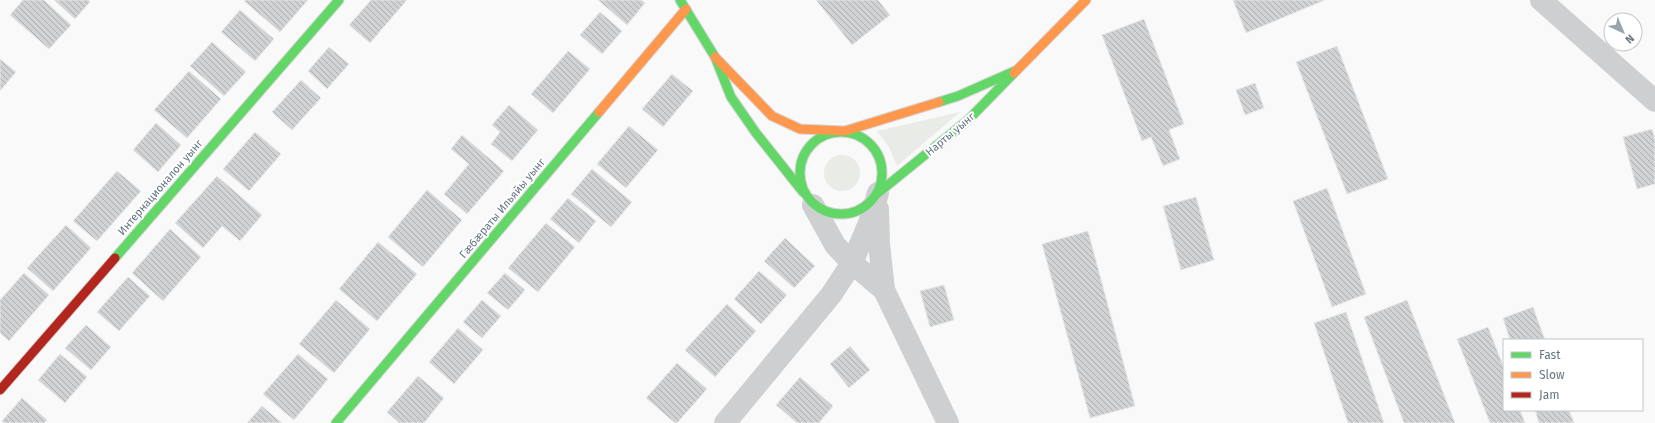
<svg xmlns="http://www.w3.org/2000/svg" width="1655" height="423" viewBox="0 0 1655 423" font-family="'Fira Sans',sans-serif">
<defs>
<pattern id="building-back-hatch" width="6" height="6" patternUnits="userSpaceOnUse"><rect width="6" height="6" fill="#d0d2d3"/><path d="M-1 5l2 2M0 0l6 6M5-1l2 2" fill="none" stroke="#acafb1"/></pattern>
</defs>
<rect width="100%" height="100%" fill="#f9f9f9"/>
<!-- green -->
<g fill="#e8ebe6">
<polygon points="960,112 897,166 889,147 877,131"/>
<circle cx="842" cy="173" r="18"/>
</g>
<!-- building -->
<g fill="url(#building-back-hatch)" stroke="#e8e8e8">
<polygon points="23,0 44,0 71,25 49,49 10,15"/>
<polygon points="54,0 89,0 90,2 75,19"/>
<polygon points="245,0 308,0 280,32 244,1"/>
<polygon points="371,0 407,0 370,43 349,25"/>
<polygon points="598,0 641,0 645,3 627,25"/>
<polygon points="816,0 878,0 890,15 852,45"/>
<polygon points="1233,0 1325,0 1246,33"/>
<polygon points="240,10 274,39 255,61 221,32"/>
<polygon points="600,12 622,31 602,54 580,35"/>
<polygon points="1144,19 1184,124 1169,130 1180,159 1163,166 1151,137 1142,141 1102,35"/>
<polygon points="212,42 246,72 224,96 190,66"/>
<polygon points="1337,46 1388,179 1347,194 1296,62"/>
<polygon points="329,47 349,64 327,89 308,71"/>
<polygon points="568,51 590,69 553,113 531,94"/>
<polygon points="0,59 16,72 0,91"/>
<polygon points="189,71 221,99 187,138 154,110"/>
<polygon points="672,74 693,91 663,127 642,109"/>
<polygon points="301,80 321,98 292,130 272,112"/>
<polygon points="1255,83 1264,108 1245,115 1236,90"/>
<polygon points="509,105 538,130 512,161 491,144 500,132 492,125"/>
<polygon points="156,123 181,145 158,172 133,150"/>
<polygon points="629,126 658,150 626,188 597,164"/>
<polygon points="1652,129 1655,139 1655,184 1637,189 1623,137"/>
<polygon points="255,132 281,154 249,191 223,169"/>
<polygon points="462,135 504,171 467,214 444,194 469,164 451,149"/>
<polygon points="592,169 632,202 611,227 571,194"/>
<polygon points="117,171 141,191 97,241 73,221"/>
<polygon points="217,176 262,215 240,241 222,226 203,248 175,223"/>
<polygon points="1327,188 1366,294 1332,307 1293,201"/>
<polygon points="427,190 462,220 423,267 388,237"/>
<polygon points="1196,197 1214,260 1181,270 1163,206"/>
<polygon points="568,198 596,221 579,243 550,219"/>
<polygon points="546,223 575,247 538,292 508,268"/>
<polygon points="66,225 91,248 53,291 27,268"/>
<polygon points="170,229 201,257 163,301 132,273"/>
<polygon points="1088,231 1135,406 1090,418 1042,244"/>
<polygon points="785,238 815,266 794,288 764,261"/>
<polygon points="378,242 417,274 377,321 339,289"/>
<polygon points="759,271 787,295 761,324 734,299"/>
<polygon points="24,273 49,295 9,341 0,333 0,300"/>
<polygon points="505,273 525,290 508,310 487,293"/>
<polygon points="128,277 150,296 119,331 97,312"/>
<polygon points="944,285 954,320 930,327 920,291"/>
<polygon points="336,300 370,329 334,373 299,344"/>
<polygon points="482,300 501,316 482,338 463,322"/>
<polygon points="1407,300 1455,423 1404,423 1364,317"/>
<polygon points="727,304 756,331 715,377 685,350"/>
<polygon points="1533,307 1545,340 1510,340 1503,318"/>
<polygon points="1346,312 1384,423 1348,423 1314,323"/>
<polygon points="86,325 111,347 91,370 65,348"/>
<polygon points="1488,327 1504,368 1504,410 1520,410 1525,423 1490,423 1457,339"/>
<polygon points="458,328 483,350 454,384 429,362"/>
<polygon points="850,346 870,370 849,388 830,364"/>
<polygon points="60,354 87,377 65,403 38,380"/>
<polygon points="298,354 328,379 294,420 263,394"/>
<polygon points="677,363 707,389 677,423 675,423 646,398"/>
<polygon points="418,376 444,398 424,423 399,423 387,412"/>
<polygon points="800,377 833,406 819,423 797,423 776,405"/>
<polygon points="22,398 47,420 44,423 4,423 2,421"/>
<polygon points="262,406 282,423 247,423"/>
<polygon points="1535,410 1569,410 1574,423 1539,423"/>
</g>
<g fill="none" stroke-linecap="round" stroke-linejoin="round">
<defs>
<g id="fast">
<polyline points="680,0 715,57 731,97 756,133 803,192"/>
<polyline points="939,102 958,96 1017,70"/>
<circle cx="841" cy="173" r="41"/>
<polyline points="878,193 968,120 1014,73"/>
<polyline points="115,258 339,0"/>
<polyline points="336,423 599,112"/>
</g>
<g id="slow">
<polyline points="715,57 772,116 800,129 845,131 939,102"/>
<polyline points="1014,73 1086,0"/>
<polyline points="599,112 686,9"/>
</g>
<polyline id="jam" points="0,390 115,258"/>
</defs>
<!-- fast casing -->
<use href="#fast" stroke="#d5d6d7" stroke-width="11"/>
<!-- slow casing -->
<use href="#slow" stroke="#d5d6d7" stroke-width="11"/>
<!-- jam casing -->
<use href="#jam" stroke="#d5d6d7" stroke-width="11"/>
<!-- street -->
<g stroke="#cecfd0" stroke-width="22">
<polyline points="1541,0 1655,101"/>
<polyline points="813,205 835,245 852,263 884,290"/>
<polyline points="878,209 879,244 884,290 948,423"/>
<polyline points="725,423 831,295 852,263 869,223 878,193"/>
</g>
<!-- fast -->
<use href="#fast" stroke="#63d668" stroke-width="9"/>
<!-- slow -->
<use href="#slow" stroke="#ff974d" stroke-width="9"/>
<!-- jam -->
<use href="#jam" stroke="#b3261e" stroke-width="9"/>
</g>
<g text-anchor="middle" stroke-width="4" stroke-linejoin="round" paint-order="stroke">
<!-- street labels -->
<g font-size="11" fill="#657683" stroke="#fff">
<text transform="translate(950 134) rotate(-40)" y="4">Нарты уынг</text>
<text transform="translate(160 187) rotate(-49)" y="4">Интернационалон уынг</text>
<text transform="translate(502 208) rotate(-50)" y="4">Гæбæраты Ильяйы уынг</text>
</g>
</g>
<!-- legend -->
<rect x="1503" y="339" width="140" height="72" fill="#ffffff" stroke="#c1c8cd"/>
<rect x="1511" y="352" width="20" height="6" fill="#63d668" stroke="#c1c8cd"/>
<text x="1539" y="359" font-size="12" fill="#657683">Fast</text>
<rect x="1511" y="372" width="20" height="6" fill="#ff974d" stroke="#c1c8cd"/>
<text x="1539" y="379" font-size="12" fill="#657683">Slow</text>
<rect x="1511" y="392" width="20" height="6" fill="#b3261e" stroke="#c1c8cd"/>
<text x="1539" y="399" font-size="12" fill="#657683">Jam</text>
<!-- north arrow -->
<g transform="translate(1623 32) rotate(136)"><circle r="19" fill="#ffffff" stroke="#c1c8cd"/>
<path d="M0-3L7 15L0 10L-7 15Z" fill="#99a4ac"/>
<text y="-6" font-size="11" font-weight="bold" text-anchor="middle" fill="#657683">N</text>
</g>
</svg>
